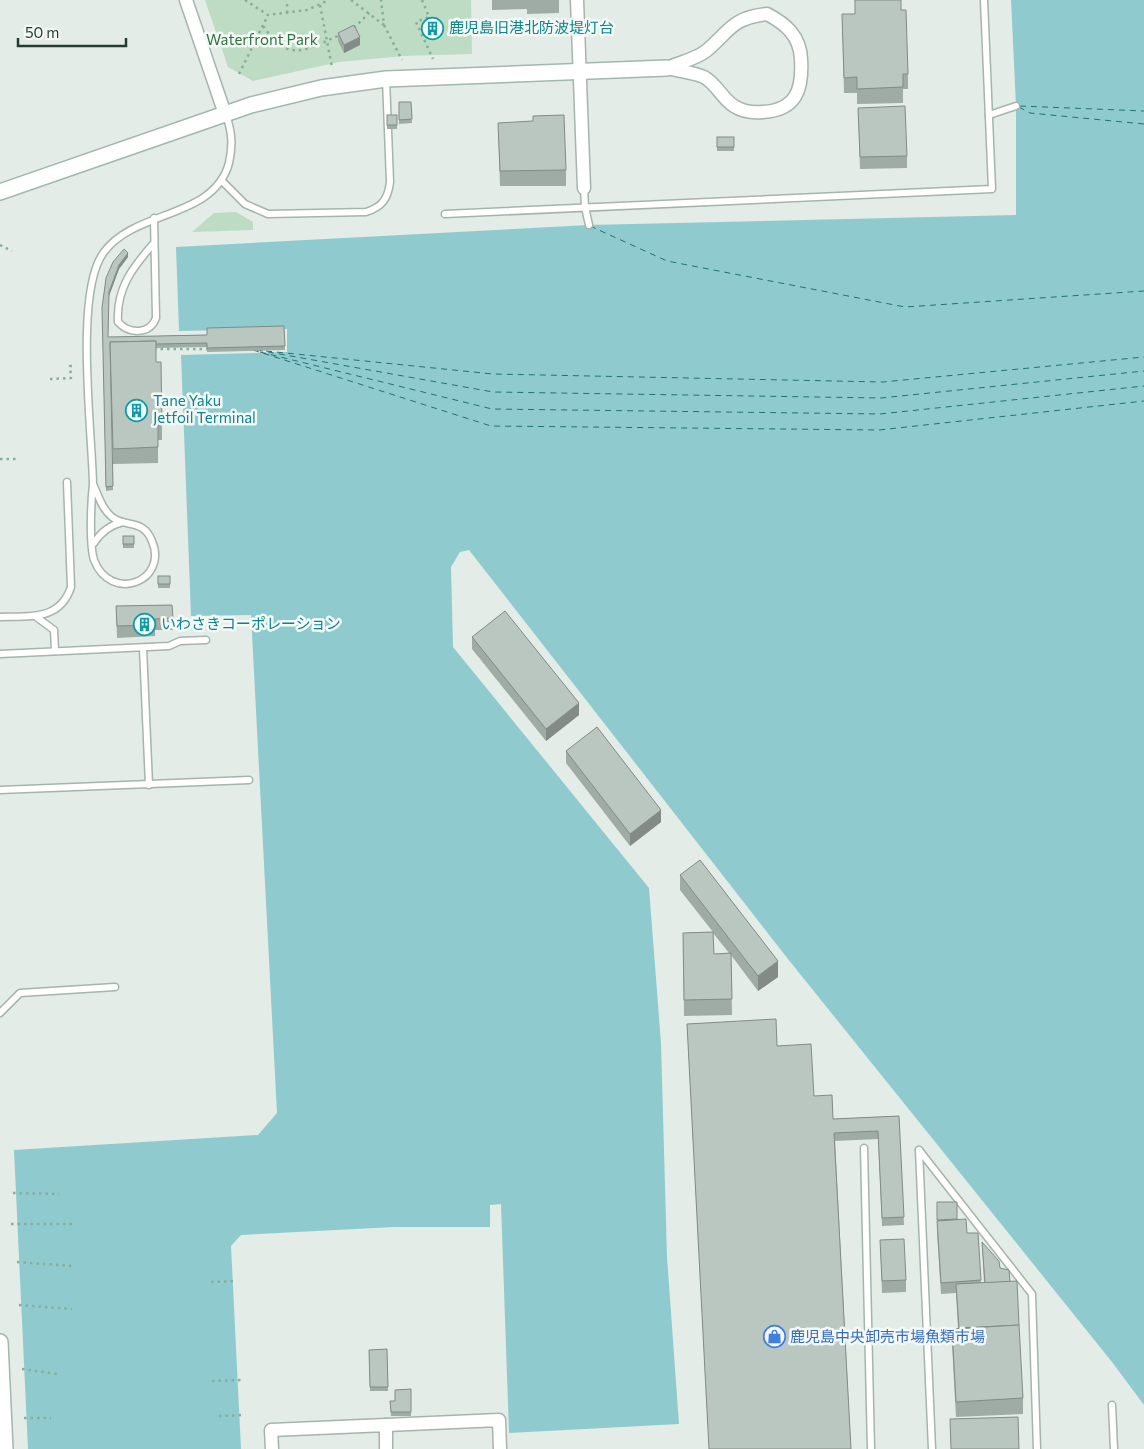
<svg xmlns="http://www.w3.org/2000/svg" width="1144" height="1449" viewBox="0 0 1144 1449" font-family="Commissioner,'Noto Sans JP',sans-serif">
<rect width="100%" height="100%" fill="#e3ece7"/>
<!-- green -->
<g fill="#bedcc3">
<polygon points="205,0 471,0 472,54 404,56 339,62 253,81 228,67"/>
<polygon points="236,212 253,222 253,230 192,232 214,213"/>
</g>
<!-- water -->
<polygon fill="#8fcbce" points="1011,0 1144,0 1144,1405 1112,1362 788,959 469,550 460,552 451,567 453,647 649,888 661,1043 667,1257 679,1424 509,1433 501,1204 490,1205 490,1227 394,1227 241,1235 231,1246 241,1449 28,1449 14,1150 258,1135 277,1113 251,615 191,616 181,355 287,352 287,329 179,331 176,247 589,225 1016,215 1016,106"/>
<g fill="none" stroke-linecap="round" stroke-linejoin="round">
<!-- ferry -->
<g stroke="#217076" stroke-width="1" stroke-dasharray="6 5" stroke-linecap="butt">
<polyline points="1020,106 1144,111"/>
<polyline points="1019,107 1030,113 1144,124"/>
<polyline points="590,226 667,261 905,307 1144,291"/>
<polyline points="253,350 491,426 879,430 1144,401"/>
<polyline points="257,350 493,392 881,398 1144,371"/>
<polyline points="266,351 493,374 883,382 1144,357"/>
<polyline points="260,352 492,409 880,414 1144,386"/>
</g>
<defs>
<g id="lane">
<polyline points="989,115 1016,106"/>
<path d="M222,181L245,204L268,214L366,212C382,207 388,199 390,182L386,79"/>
<polyline points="584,188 585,207 589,225"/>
<polyline points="445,214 992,189 984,0"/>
<path d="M154,218L156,318C150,334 130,335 118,322C116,288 133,267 154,243"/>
<path d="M93,484C91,502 89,544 94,560C111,604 169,581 152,541C143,518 125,528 112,517C102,509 98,495 93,484C92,431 74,291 104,252C136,209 214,219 229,163C233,145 232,132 226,115"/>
<path d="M94,543C101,532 110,525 123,522"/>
<polyline points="35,616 54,630 55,651"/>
<path d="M0,617C29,616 60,621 71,587L67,482"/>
<polyline points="143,648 149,785"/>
<polyline points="0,654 169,646 180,641 206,640"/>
<polyline points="0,790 249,780"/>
<polyline points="0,1013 20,993 115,987"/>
<polyline points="864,1148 871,1449"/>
<polyline points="919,1150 1032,1294 1037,1449"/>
<polyline points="919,1150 932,1449"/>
<polyline points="1112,1405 1114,1449"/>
</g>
<g id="street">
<polyline points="186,0 225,114"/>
<polyline points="577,0 584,188"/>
<path d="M767,14C786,24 800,36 801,59C803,90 796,110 763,112C752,113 743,112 734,106C722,99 717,84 704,77C693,72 678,71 667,68C678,63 696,59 706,51C730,31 731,18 767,14Z"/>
<polyline points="386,1425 499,1420 500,1449"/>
<polyline points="272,1449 271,1430 386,1425 386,1449"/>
</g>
<g id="secondary">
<polyline points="0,192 251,105 321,88 386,79 667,68"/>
<polyline points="0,1342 5,1449"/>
</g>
</defs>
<!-- lane casing -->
<use href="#lane" stroke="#a6b4ae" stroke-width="9"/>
<!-- street casing -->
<use href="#street" stroke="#a6b4ae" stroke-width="15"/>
<!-- secondary casing -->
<use href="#secondary" stroke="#a2b7ae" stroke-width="18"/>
<!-- path -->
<g stroke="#86ae9d" stroke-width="2.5" stroke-dasharray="2.5 4" stroke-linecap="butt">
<polyline points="245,0 268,15 307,10 329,0"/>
<polyline points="351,0 384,25 381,0"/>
<polyline points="422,0 429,17 416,22 433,59"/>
<polyline points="320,5 332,67"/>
<polyline points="287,13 287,0"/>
<polyline points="384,25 402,60"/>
<path d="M263,26C289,63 303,51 340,35"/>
<polyline points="354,28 369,13"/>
<polyline points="239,74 268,15"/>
<polyline points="0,245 12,251"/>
<polyline points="154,349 208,349"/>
<polyline points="50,379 71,378 70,366 76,366"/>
<polyline points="0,459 16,459"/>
<polyline points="13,1193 59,1194"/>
<polyline points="11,1224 72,1224"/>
<polyline points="17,1262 72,1266"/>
<polyline points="211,1282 237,1281"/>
<polyline points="19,1305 72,1309"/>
<polyline points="22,1369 57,1374"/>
<polyline points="212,1381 242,1380"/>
<polyline points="219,1416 244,1415"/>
<polyline points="24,1418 51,1418"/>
</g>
<!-- lane -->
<use href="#lane" stroke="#fff" stroke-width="6"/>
<!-- street -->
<use href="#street" stroke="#fff" stroke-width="12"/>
<!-- secondary -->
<use href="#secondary" stroke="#fff" stroke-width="15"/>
</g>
<!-- wall -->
<g fill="#9faba5" fill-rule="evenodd">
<polygon points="492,0 559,0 559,13 527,14 527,9 492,10"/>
<polygon points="853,0 901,0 901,10 908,74 908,89 903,89 903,103 857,104 857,93 844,93 842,14 855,14 855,0"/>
<polygon points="428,23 438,29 431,33 428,27"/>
<polygon points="338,33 360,45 344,53 338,41"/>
<polygon points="399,102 411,102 412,123 399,124"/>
<polygon points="858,108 907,156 907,168 860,169"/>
<rect x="387" y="115" width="10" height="14"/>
<polygon points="498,123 566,170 566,186 500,186"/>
<rect x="717" y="137" width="17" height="14"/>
<polygon points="128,257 119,269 109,296 108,337 207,335 284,326 285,350 207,352 207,347 156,348 156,362 162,425 162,440 158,440 158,463 113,464 111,398 113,490 106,491 102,308 106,278"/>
<rect x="123" y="536" width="11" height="12"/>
<rect x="158" y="576" width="12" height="12"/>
<polygon points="172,605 173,630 155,630 155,636 117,638 116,606"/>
<polygon points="472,637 579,715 546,741 472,649"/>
<polygon points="566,751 661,822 630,846 566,763"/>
<path d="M680,875L778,977L758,991L731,955L732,1015L684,1016L683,933L713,932L680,890ZM713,933L729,953L714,954Z"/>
<polygon points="687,1024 777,1046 814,1096 833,1119 899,1116 904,1225 882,1226 878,1139 835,1141 851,1449 709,1449"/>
<polygon points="937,1202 957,1219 967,1233 978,1233 981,1283 984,1283 982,1242 1010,1282 1023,1398 1023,1414 956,1417 952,1344 952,1329 958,1328 956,1293 941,1294 937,1232"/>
<polygon points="880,1240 906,1280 906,1292 882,1293"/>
<polygon points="387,1349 388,1391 370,1391 369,1350"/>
<polygon points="411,1389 411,1416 391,1416 390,1401 395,1401"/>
</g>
<!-- shaded-wall -->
<g fill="#828b86">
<polygon points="438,25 438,29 431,33 431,29"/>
<polygon points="360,37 360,45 344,53 344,45"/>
<polygon points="128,253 128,257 119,269 109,296 109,292 119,265"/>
<polygon points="579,703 579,715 546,741 546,729"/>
<polygon points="661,810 661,822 630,846 630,834"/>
<polygon points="778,961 778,977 758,991 758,976"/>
</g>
<!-- building -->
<g fill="#b9c7c0" stroke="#828b86">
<polygon points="855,0 901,0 901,10 906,10 908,74 903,74 903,87 857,89 857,77 844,78 842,14 855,14"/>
<polygon points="435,20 438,25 431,29 428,23"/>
<polygon points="354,25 360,37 344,45 338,33"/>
<polygon points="399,102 411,102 412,119 399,120"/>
<polygon points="905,106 907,156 860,157 858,108"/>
<rect x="387" y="115" width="10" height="10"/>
<polygon points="564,115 566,170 500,171 498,123 533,121 533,116"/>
<rect x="717" y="137" width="17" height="10"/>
<polygon points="124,249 128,253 119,265 109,292 108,337 207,335 207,328 284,326 285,346 207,348 207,343 156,344 156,341 110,342 113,486 106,487 102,308 106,278 113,262"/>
<polygon points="156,341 156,362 161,362 162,425 158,425 158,447 113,449 110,342"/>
<rect x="123" y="536" width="11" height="8"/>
<rect x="158" y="576" width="12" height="8"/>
<polygon points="172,605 173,618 155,619 155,625 117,626 116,606"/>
<polygon points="505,611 579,703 546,729 472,637"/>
<polygon points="597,727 661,810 630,834 566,751"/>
<polygon points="700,860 778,961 758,976 680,875"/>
<polygon points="713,932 714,954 731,953 732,999 684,1000 683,933"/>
<polygon points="776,1019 777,1046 811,1044 814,1096 832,1095 833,1119 899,1116 904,1217 882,1218 878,1131 834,1133 851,1449 709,1449 687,1024"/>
<polygon points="937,1202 957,1202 957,1219 937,1220"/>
<polygon points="966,1219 967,1233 978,1233 981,1280 941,1283 937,1221"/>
<polygon points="904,1239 906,1280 882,1281 880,1240"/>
<polygon points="982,1242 999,1261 1000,1268 1009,1270 1010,1282 985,1283"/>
<polygon points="1017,1281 1019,1325 959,1328 956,1284"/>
<polygon points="1019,1325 1023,1398 956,1402 952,1329"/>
<polygon points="387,1349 388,1387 370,1387 369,1350"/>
<polygon points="411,1389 411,1412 391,1412 390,1401 395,1401 395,1390"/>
<polygon points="1018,1417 1019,1449 951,1449 950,1419"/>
</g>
<!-- icons -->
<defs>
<symbol id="building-ring" viewBox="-11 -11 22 22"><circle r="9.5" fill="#f4f9f6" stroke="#0f9aa8" stroke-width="1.5"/><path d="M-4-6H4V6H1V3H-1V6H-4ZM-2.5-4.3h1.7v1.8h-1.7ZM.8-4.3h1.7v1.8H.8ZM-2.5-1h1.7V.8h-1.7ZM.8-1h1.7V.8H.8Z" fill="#0f9aa8"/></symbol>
<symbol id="shop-ring" viewBox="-11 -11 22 22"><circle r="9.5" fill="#f4f9f6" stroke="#3f7fe0" stroke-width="1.5"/><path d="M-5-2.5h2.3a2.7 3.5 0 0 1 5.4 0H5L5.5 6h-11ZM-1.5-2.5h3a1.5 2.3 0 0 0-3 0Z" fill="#3f7fe0"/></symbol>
</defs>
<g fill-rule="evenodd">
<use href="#building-ring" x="420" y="16" width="25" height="25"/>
<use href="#building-ring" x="124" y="398" width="25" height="25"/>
<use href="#building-ring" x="132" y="612" width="25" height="25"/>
<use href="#shop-ring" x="762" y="1324" width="25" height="25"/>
</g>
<g text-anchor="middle" stroke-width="5" stroke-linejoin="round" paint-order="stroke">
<!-- culture labels -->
<g font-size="15" fill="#0d838f" stroke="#f4f9f6" text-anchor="start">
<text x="449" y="33">鹿児島旧港北防波堤灯台</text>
<text x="153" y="406">Tane Yaku<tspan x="153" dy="17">Jetfoil Terminal</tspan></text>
<text x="161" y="629">いわさきコーポレーション</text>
</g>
<!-- park labels -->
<g font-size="15" fill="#307243" stroke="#f4f9f6">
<text x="262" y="45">Waterfront Park</text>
</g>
<!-- shop labels -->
<g font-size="15" fill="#366cbe" stroke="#f4f9f6" text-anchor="start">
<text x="790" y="1342">鹿児島中央卸売市場魚類市場</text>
</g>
</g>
<!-- scale -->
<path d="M18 38v8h108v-8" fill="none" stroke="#243d34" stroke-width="2.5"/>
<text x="25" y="38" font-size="15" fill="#243d34" stroke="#f4f9f6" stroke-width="4" paint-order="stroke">50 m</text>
</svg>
